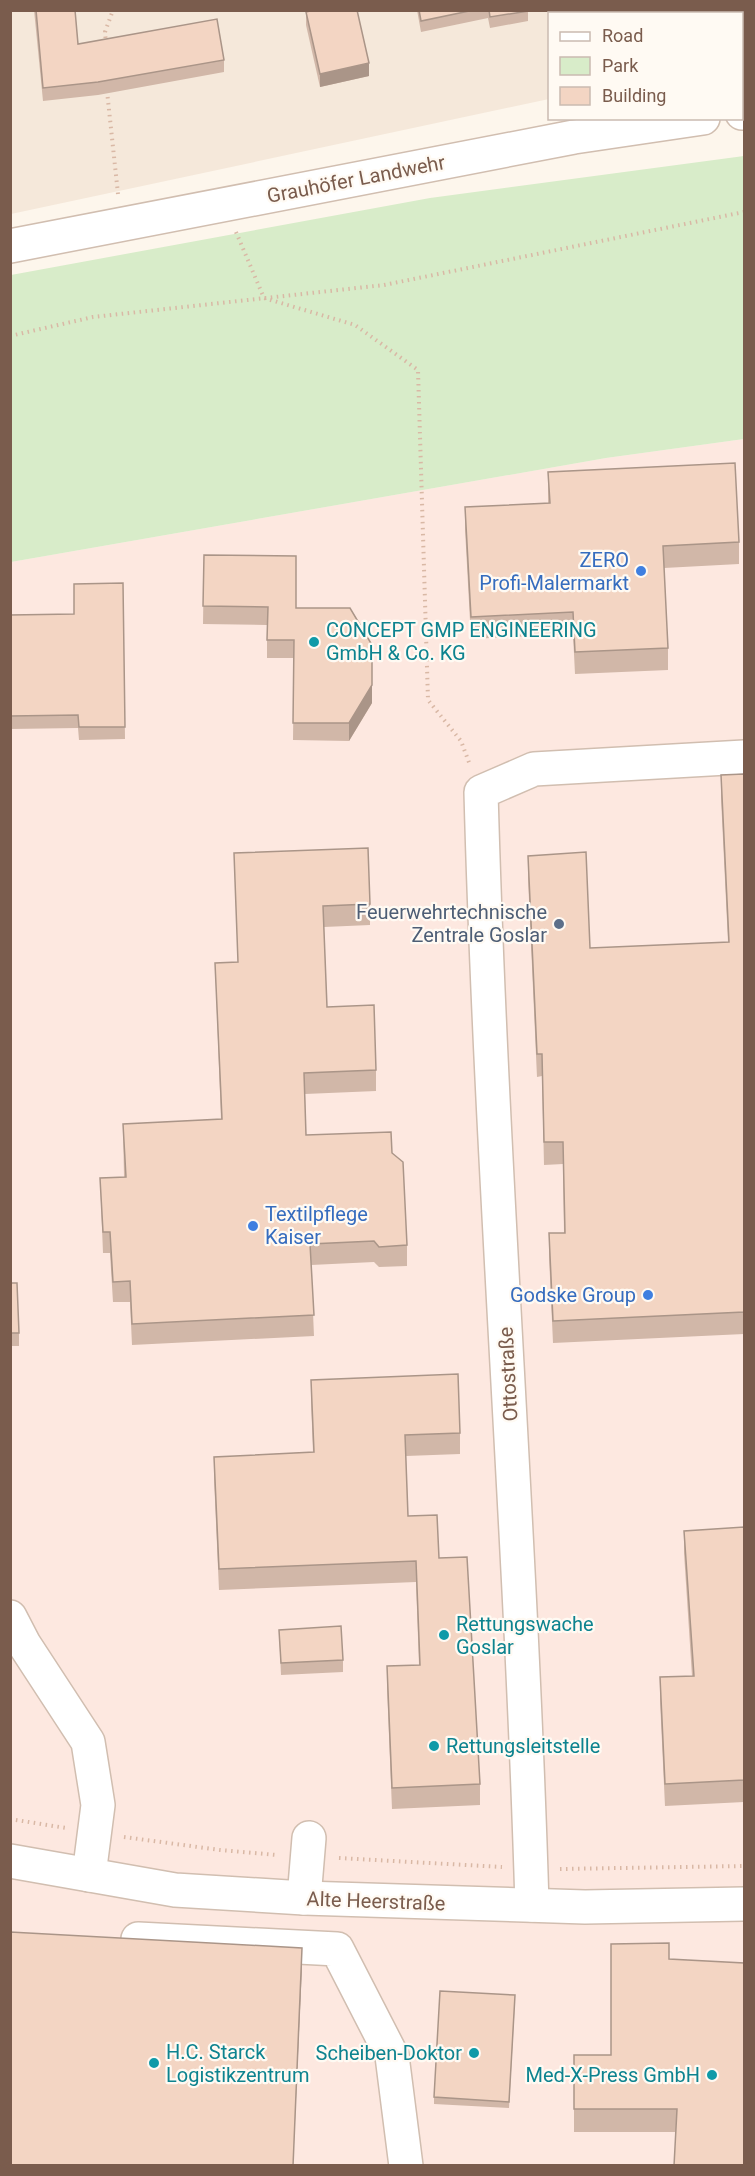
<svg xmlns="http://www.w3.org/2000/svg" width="755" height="2176" viewBox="0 0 755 2176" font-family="Roboto,sans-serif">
<rect width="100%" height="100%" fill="#fdf6ec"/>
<!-- residential -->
<polygon fill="#f5e8da" points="10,11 744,11 744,81 742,82 742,14 550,14 549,99 11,214"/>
<!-- commercial -->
<polygon fill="#fde8e0" points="744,439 744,2165 11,2166 11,562 606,458"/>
<!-- green -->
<polygon fill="#d8ecc9" points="744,156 744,439 606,458 11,562 11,275 430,198"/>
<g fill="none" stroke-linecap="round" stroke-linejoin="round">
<defs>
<g id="minor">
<polyline points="742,113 744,113"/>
<polyline points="10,246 574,137 703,118"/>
<polyline points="10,1617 24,1644 88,1742 98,1805 89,1875"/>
<polyline points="10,1861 175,1890 304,1898 585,1907 744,1904"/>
<polyline points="304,1898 309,1838"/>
<path d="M532,1905C521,1534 491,1163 481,792L534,769L744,757"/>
<polyline points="138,1939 337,1949 392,2056 406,2166"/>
</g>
</defs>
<!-- minor casing -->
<use href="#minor" stroke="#d1beb0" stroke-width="36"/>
<!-- path -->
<g stroke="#d9b8a5" stroke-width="4" stroke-dasharray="1.5 4.5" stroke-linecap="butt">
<polyline points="558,10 558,14"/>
<polyline points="106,44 105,32 113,10"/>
<polyline points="107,91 118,194"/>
<polyline points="236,232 264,298 355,325 418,370 428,700 461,741 470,765"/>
<polyline points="10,336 93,317 384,285 744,212"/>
<polyline points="10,1819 66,1828"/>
<polyline points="124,1837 220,1850 277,1855"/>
<polyline points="339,1858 502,1867"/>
<polyline points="560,1869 744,1866"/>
</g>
<!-- minor -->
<use href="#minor" stroke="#fff" stroke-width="33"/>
</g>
<!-- wall -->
<g fill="#d1b7a8">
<polygon points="34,10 75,10 78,44 224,60 224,72 98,95 43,101"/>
<polygon points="417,10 528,11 528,21 490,28 488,18 421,32"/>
<polygon points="575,10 614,10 614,11 600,14 575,14"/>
<polygon points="306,12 369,76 320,87 306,25"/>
<polygon points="548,472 739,542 739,564 664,568 668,648 668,670 575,674 573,634 471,639 465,529 465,507 548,503"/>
<polygon points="204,555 296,608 372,703 349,741 293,740 294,658 267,658 267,625 203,624"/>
<polygon points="123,583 125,739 79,740 78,728 10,729 10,615 74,614"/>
<polygon points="744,774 744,1334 553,1343 549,1256 549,1233 564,1233 563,1164 544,1165 542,1076 537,1077 528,878 528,856 590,948 728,942 721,798 721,775"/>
<polygon points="234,853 370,904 370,925 324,927 327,1007 376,1070 376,1091 305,1094 306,1135 392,1153 407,1245 407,1266 379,1267 374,1262 311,1265 314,1336 132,1345 130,1302 113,1302 110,1253 103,1253 100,1178 124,1177 123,1124 221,1119 215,963 238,962"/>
<polygon points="10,1283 19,1333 19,1346 10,1346"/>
<polygon points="311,1380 460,1433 460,1454 406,1456 408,1516 439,1558 480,1784 480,1805 392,1809 387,1687 387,1666 419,1665 416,1582 219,1590 214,1478 214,1457 313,1452 311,1400"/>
<polygon points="744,1527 744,1802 665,1806 660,1700 660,1677 692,1676 684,1553 684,1531"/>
<polygon points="279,1630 343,1660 343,1672 281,1675"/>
<polygon points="669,1959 744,1963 676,2132 574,2132 574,2055 611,2055"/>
<polygon points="515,2001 509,2108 434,2104 434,2097"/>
</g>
<!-- shaded-wall -->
<g fill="#aa9588">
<polygon points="369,63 369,76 320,87 320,74"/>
<polygon points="372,645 372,703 349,741 349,723"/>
<polygon points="302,1948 302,1966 293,2166"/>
</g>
<!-- building -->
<g fill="#f3d5c3" stroke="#aa9588" stroke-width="1.5">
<polygon points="36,10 75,10 78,44 217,19 224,60 98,82 43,88"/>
<polygon points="314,10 357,10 369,63 320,74 306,12"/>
<polygon points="419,10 474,10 421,21"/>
<polygon points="489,10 528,10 528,11 490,17"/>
<polygon points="735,463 739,542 663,546 668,648 575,652 573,612 471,617 465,507 550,503 548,472"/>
<polygon points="204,555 296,556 296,608 350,608 372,645 372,685 349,723 293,723 294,640 267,640 268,607 203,606"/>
<polygon points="123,583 125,727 79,727 78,715 10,716 10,615 74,614 74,584"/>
<polygon points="744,774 744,1312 553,1321 549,1233 565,1233 563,1142 544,1142 542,1054 537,1054 528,856 586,852 590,948 729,942 721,775"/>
<polygon points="368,848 370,904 323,906 327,1007 374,1005 376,1070 304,1073 306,1135 391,1132 392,1153 403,1162 407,1245 379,1247 374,1241 310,1244 314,1315 132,1324 130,1281 113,1282 110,1232 103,1232 100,1178 126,1177 123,1124 222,1119 215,963 238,962 234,853"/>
<polygon points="10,1283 17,1283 19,1333 10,1333"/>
<polygon points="458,1374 460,1433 405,1435 408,1516 437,1515 439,1558 467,1557 480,1784 392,1788 387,1666 420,1665 416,1561 219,1569 214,1457 314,1452 311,1380"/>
<polygon points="744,1527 744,1780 665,1784 660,1677 694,1676 684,1531"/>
<polygon points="341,1626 343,1660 281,1663 279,1630"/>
<polygon points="10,1932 302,1948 293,2166 10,2166"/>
<polygon points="669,1943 669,1959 744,1963 744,2166 674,2166 677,2109 574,2109 574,2055 611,2055 611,1944"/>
<polygon points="440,1991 515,1995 509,2102 434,2097"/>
</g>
<!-- markers -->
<g fill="#3f7fe0" stroke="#fffaf3" stroke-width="2">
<circle cx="641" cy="571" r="6"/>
<circle cx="253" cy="1226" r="6"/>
<circle cx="648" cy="1295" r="6"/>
</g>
<g fill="#0f9aa8" stroke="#fffaf3" stroke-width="2">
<circle cx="314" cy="642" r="6"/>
<circle cx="444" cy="1635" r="6"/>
<circle cx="434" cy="1746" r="6"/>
<circle cx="474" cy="2053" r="6"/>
<circle cx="154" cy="2063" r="6"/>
<circle cx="712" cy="2075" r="6"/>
</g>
<circle fill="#5c6f8a" stroke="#fffaf3" stroke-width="2" cx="559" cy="924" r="6"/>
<g text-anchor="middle" stroke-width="4.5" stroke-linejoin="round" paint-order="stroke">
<!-- street labels -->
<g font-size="20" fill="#7a5c4d" stroke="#fffaf3">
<text transform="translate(356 179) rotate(-11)" y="7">Grauhöfer Landwehr</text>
<text transform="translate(508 1374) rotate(-93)" y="7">Ottostraße</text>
<text transform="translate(376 1901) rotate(2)" y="7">Alte Heerstraße</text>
</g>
<!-- shop labels -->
<g font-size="20" fill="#366cbe" stroke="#fffaf3" text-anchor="end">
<text x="629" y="567">ZERO<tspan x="629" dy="23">Profi-Malermarkt</tspan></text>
<text x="265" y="1221" text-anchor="start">Textilpflege<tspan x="265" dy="23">Kaiser</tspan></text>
<text x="636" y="1302">Godske Group</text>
</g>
<!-- culture labels -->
<g font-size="20" fill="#0d838f" stroke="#fffaf3" text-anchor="start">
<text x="326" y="637">CONCEPT GMP ENGINEERING<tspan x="326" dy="23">GmbH &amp; Co. KG</tspan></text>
<text x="456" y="1631">Rettungswache<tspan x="456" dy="23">Goslar</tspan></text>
<text x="446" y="1753">Rettungsleitstelle</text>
<text x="166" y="2059">H.C. Starck<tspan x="166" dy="23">Logistikzentrum</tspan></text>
<text x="462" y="2060" text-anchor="end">Scheiben-Doktor</text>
<text x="700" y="2082" text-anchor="end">Med-X-Press GmbH</text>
</g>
<!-- service labels -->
<g font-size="20" fill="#4e5e75" stroke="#fffaf3" text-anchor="end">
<text x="547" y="919">Feuerwehrtechnische<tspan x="547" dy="23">Zentrale Goslar</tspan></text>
</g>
</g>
<!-- border -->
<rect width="755" height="2176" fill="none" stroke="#7a5c4d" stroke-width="24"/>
<!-- legend -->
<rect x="548" y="12" width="195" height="108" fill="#fffaf3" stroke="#cabbb1" stroke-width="1.5"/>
<rect x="560" y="32" width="30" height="9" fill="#ffffff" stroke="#cabbb1" stroke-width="1.5"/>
<text x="602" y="42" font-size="18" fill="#7a5c4d">Road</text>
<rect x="560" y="57" width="30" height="18" fill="#d8ecc9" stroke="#cabbb1" stroke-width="1.5"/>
<text x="602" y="72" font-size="18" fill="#7a5c4d">Park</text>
<rect x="560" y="87" width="30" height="18" fill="#f3d5c3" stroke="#cabbb1" stroke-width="1.5"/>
<text x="602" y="102" font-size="18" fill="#7a5c4d">Building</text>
</svg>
